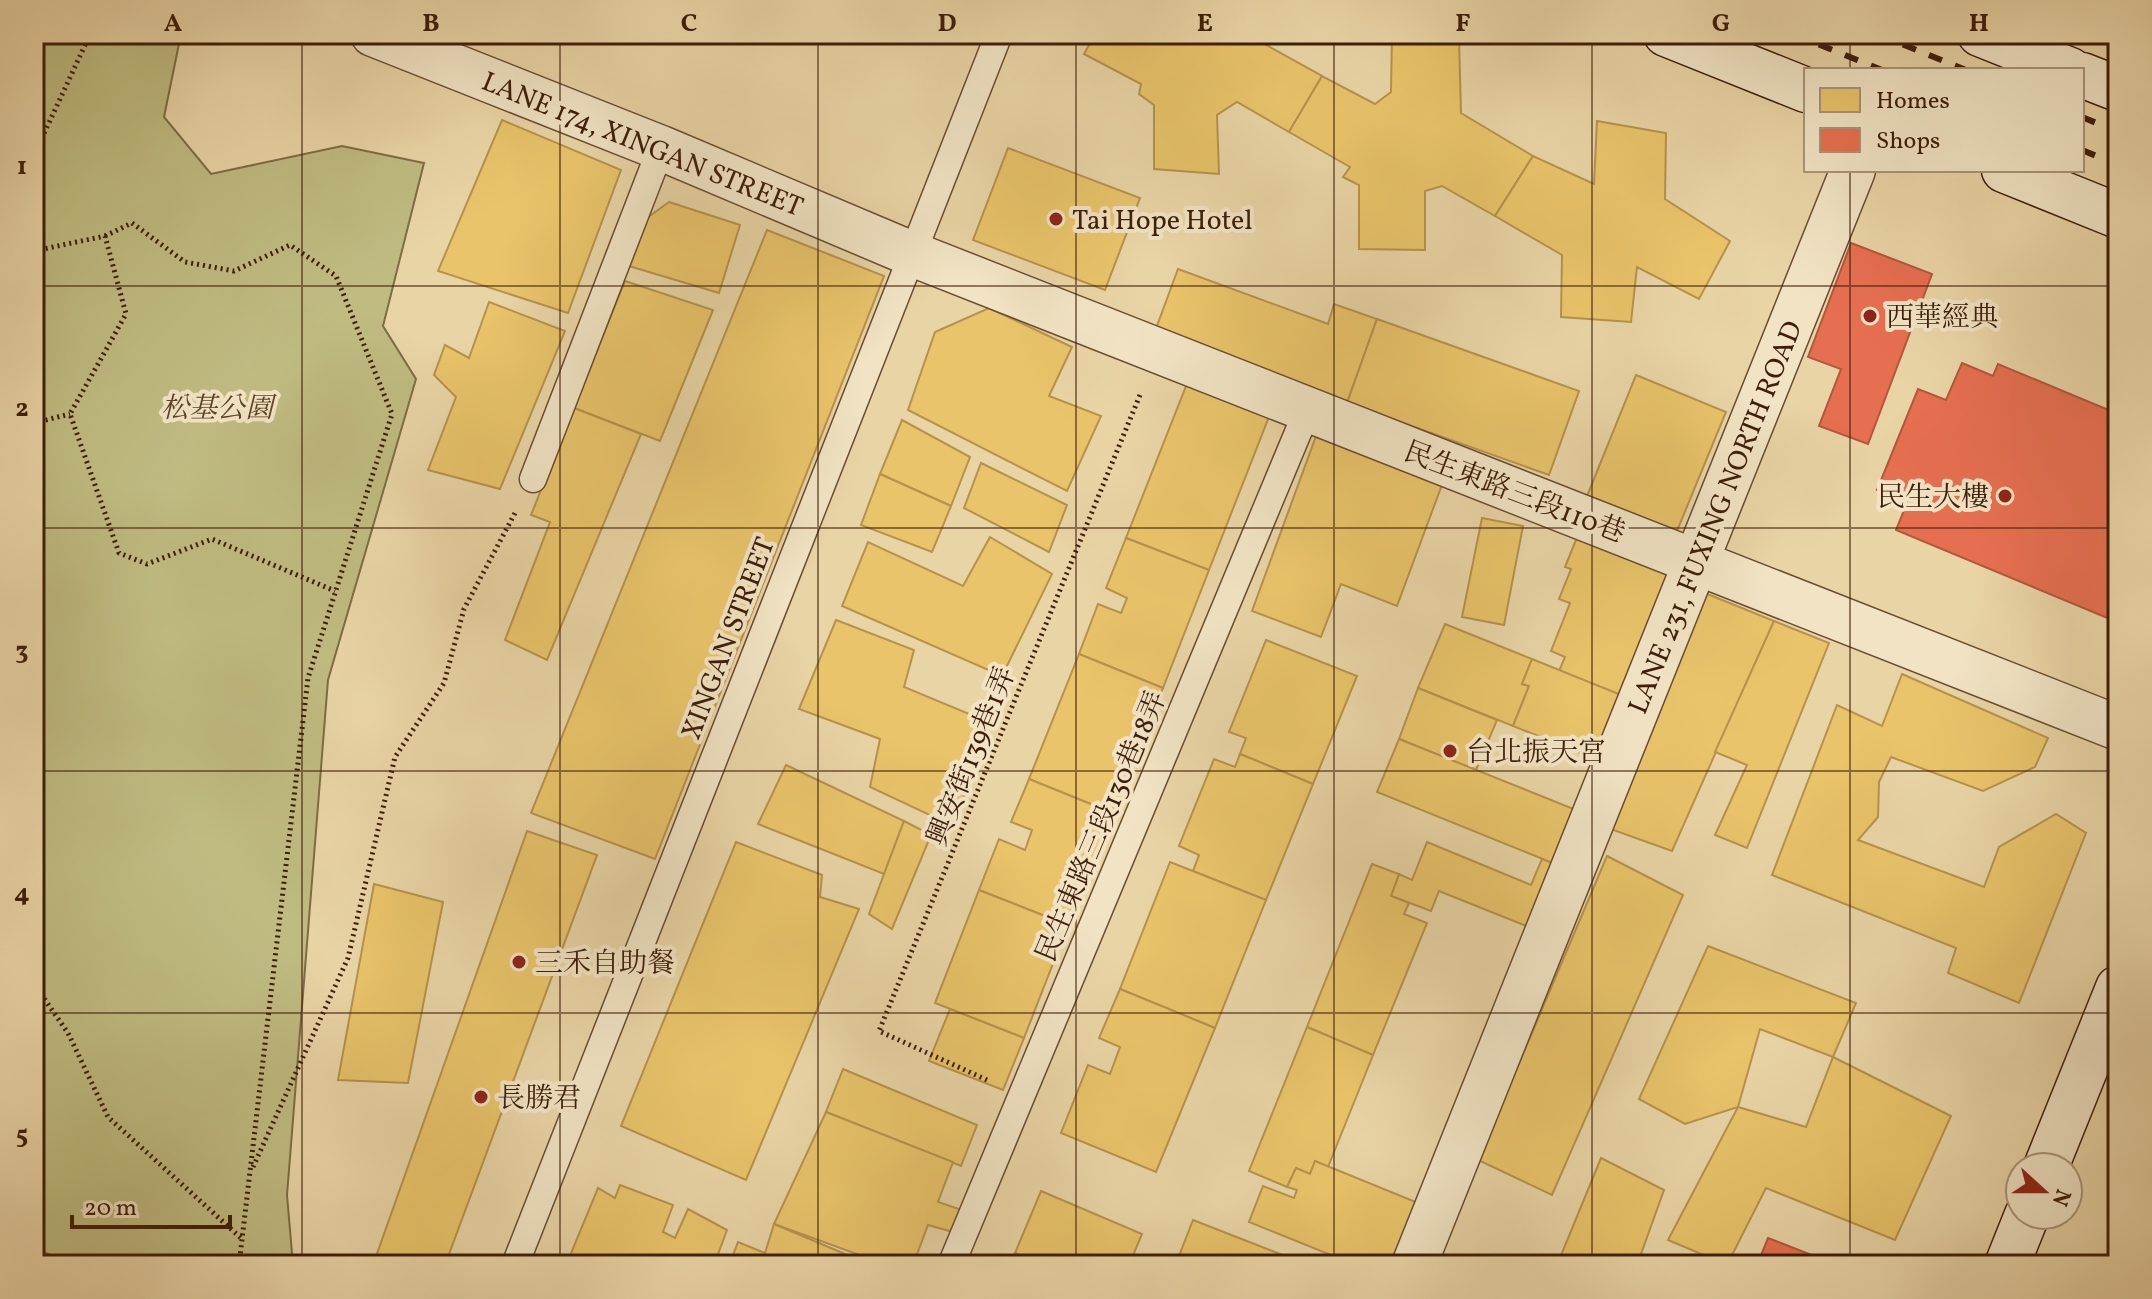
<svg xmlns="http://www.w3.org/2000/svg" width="2152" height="1299" viewBox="0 0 2152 1299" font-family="Vollkorn,'Noto Serif TC',serif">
<rect width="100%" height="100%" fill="#e9d4a5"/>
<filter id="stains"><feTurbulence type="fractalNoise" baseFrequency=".0025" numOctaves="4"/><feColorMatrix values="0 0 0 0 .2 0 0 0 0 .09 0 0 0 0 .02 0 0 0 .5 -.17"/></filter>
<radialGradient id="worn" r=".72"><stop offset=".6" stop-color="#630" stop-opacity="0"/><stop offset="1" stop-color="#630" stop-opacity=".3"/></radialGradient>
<!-- green -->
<polygon fill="#bfbb81" stroke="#7e6c46" stroke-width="2" points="34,34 181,34 164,117 211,174 342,146 424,163 383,326 416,379 328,680 287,1195 293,1265 79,1265 34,1249"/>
<!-- homes -->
<g fill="#e9c46a" stroke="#b6924d" stroke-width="2">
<polygon points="1095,34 1259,34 1259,41 1322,76 1289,132 1237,102 1217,115 1219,174 1154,169 1154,105 1139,94 1141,84 1084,54"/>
<polygon points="1392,34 1459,39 1461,113 1533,156 1495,216 1442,186 1425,191 1425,250 1359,249 1359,185 1343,177 1350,167 1289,132 1322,76 1375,104 1391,92"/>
<polygon points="502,120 621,170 568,313 438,271"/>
<polygon points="1597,121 1666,133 1665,199 1730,241 1699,299 1637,267 1631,322 1561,317 1562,255 1495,216 1533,156 1594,184"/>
<polygon points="1008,148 1140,198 1105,290 973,240"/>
<polygon points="669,202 740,225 719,293 629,266 647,218"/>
<polygon points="767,230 884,276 655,859 531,813"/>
<polygon points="1178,269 1328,324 1334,304 1377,319 1347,403 1154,334"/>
<polygon points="625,281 713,310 660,441 574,408"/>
<polygon points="489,302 565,331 500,489 428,470 456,397 434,375 445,345 469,358"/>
<polygon points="989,308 1072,347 1049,396 1101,416 1067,491 908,410 935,332"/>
<polygon points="1377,319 1579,391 1549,475 1347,403"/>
<polygon points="1636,375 1726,412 1672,543 1583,506"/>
<polygon points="1190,376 1272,409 1209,570 1126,538"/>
<polygon points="574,408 641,434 547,660 505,640 550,522 531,515"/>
<polygon points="902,420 970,457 951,506 880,474"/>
<polygon points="1316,436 1443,482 1397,606 1341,584 1321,637 1252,611"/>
<polygon points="981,463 1067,505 1049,552 964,508"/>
<polygon points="880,474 951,506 932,552 861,525"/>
<polygon points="1482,518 1523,526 1504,625 1462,617"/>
<polygon points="1580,530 1692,575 1641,703 1559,671 1565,657 1551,651 1570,603 1559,599 1571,569 1565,567"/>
<polygon points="990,537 1052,574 1002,676 842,606 868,542 963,586"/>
<polygon points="1126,538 1209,570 1163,688 1079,654 1098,604 1121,613 1127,598 1106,588"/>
<polygon points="1700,591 1774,621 1672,851 1602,826"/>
<polygon points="836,620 914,650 904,687 991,723 953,826 870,787 880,739 799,709"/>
<polygon points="1774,621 1829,643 1747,848 1715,835 1747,765 1715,752"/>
<polygon points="1445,624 1532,659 1522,684 1529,686 1513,726 1418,688"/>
<polygon points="1266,640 1357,676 1313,784 1240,754 1246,738 1229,732"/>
<polygon points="1079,654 1163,688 1113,813 1029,779"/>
<polygon points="1532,659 1641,703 1615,767 1513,726 1529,686 1522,684"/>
<polygon points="1902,674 2048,738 2035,767 1983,791 1891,757 1879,782 1878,817 1858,840 1984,887 1999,847 2056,814 2086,833 2019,1003 1948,973 1956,948 1772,875 1837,705 1882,726"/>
<polygon points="1418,688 1497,720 1476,770 1399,739"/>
<polygon points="1399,739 1591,816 1570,870 1377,792"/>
<polygon points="1240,754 1313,784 1266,900 1193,871 1199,855 1179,846 1214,759 1235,767"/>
<polygon points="786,765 904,821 884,874 758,824"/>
<polygon points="1029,779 1113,813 1068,925 979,890 999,839 1025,850 1032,830 1011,822"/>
<polygon points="904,821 931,835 892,929 869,914"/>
<polygon points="527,831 597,855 445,1265 373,1265"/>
<polygon points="736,842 822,875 820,897 859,909 746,1180 621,1126"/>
<polygon points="1427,842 1531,885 1542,859 1570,870 1544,933 1439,891 1431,911 1391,896 1399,874 1412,880"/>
<polygon points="1607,856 1683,895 1552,1195 1478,1160"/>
<polygon points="1170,862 1266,900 1215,1028 1120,989"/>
<polygon points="1372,864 1399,874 1391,896 1409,903 1404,914 1427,923 1373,1055 1307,1027"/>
<polygon points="374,884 443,902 408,1083 338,1080"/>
<polygon points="979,890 1068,925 1024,1038 935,1003"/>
<polygon points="1708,946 1856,1003 1833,1057 1760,1029 1738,1107 1685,1124 1639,1099"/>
<polygon points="1120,989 1215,1028 1156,1172 1061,1133 1088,1065 1110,1074 1120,1047 1099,1038"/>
<polygon points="950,1009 1024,1038 1003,1090 929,1061"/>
<polygon points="1307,1027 1373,1055 1328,1167 1315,1161 1310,1174 1296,1168 1287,1187 1249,1171"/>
<polygon points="1833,1057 1951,1116 1895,1240 1766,1188 1727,1265 1668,1240 1738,1107 1806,1127"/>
<polygon points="843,1069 977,1125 961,1166 826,1112"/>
<polygon points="826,1112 953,1162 938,1202 962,1210 953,1232 928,1225 913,1265 887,1265 774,1224"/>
<polygon points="1601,1158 1664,1190 1637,1265 1557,1265"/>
<polygon points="1315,1161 1428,1207 1404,1265 1333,1265 1336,1257 1249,1222 1263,1186 1294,1198 1297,1190 1287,1187 1296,1168 1310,1174"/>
<polygon points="620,1185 673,1205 663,1232 675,1238 688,1209 727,1230 714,1265 567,1263 598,1188 615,1198"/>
<polygon points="1041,1191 1142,1234 1129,1265 1041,1265 1015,1253"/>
<polygon points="1193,1220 1308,1265 1182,1265 1184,1258 1179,1256"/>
<polygon points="774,1224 871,1265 729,1265 738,1242 765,1253"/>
<polygon points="1015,1253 1041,1265 1010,1265"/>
</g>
<!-- shops -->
<g fill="#e76f51" stroke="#b4573c" stroke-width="2">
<polygon points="1851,243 1932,274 1868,444 1819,426 1841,369 1808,357"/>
<polygon points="1962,363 1993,376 1998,364 2118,414 2117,622 1896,530 1907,503 1877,490 1918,389 1946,400"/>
<polygon points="1768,1238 1837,1265 1757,1265"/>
</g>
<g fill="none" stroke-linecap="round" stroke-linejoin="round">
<defs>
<g id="lane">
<polyline points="533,479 661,148"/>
<polyline points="515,1265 999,34"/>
<polyline points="951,1265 1307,411"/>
</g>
<g id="street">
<polyline points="373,34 661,148 912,254 2118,728"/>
<polyline points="1414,1265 1853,170"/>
</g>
<g id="secondary">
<polyline points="1666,34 1806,90"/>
<polyline points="1980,34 2070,70"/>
<polyline points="2082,75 2118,89"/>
<polyline points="2004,170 2118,216"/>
<polyline points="2046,1167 2118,988"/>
<polyline points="2007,1265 2027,1215"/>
</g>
</defs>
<!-- lane casing -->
<use href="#lane" stroke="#694c31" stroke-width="29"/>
<!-- street casing -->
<use href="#street" stroke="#694c31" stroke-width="47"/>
<!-- secondary casing -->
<use href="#secondary" stroke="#3e1e0a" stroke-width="47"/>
<!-- path -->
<g stroke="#3e1e0a" stroke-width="5" stroke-dasharray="2 4" stroke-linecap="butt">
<polyline points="34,155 86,43 80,34"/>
<polyline points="105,236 132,223 185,262 234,271 290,245 336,276 392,414 308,678 239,1265"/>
<polyline points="34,251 105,236 126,314 70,414 119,553 147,564 212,539 335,591"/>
<polyline points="34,423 70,414"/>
<polyline points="34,984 68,1033 108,1117 242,1239"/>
<polyline points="987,1080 879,1031 1140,395"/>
<polyline points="253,1167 348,958 395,757 444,683 464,609 515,513"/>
</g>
<!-- lane -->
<use href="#lane" stroke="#f1e3c4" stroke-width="26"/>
<!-- street -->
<use href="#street" stroke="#f1e3c4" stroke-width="44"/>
<!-- secondary -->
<use href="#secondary" stroke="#f1e3c4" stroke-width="44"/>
<!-- rail -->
<g stroke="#3e1e0a" stroke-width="6" stroke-dasharray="14 14" stroke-linecap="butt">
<polyline points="1793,34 1882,70"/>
<polyline points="1877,34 1966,70"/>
<polyline points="2082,117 2118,132"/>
<polyline points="2082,150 2118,165"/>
</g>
</g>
<!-- grid -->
<path fill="none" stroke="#3e1e0a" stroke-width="2" stroke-opacity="0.55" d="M302,34V1265M560,34V1265M818,34V1265M1076,34V1265M1334,34V1265M1592,34V1265M1850,34V70M1850,170V1265M34,286H2118M34,528H2118M34,771H2118M34,1013H2118"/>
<!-- markers -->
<g fill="#8f2418" stroke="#f1e3c4" stroke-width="3">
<circle cx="1056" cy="219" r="8"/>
<circle cx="1870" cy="316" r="8"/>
<circle cx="2005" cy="496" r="8"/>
<circle cx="1450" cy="751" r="8"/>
<circle cx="519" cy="962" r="8"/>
<circle cx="481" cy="1097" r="8"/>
</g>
<g text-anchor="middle" stroke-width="8" stroke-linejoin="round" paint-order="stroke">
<!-- street labels -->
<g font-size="28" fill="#3e1e0a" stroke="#f1e3c4">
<text transform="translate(643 143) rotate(22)" y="10">LANE 174, XINGAN STREET</text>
<text transform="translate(1515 491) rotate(21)" y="10">民生東路三段110巷</text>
<text transform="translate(1714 517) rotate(-68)" y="10">LANE 231, FUXING NORTH ROAD</text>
<text transform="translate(727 638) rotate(-69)" y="10">XINGAN STREET</text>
<text transform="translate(970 756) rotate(-68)" y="10">興安街139巷1弄</text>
<text transform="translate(1100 826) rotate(-67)" y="10">民生東路三段130巷18弄</text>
</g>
<!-- poi labels -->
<g font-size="28" fill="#3e1e0a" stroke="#f1e3c4" text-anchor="start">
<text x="1072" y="229">Tai Hope Hotel</text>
<text x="1886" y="326">西華經典</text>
<text x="1989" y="506" text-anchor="end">民生大樓</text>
<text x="1466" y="761">台北振天宮</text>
<text x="535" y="972">三禾自助餐</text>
<text x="497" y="1107">長勝君</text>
</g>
<!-- park labels -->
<g font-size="28" font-style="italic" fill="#5e4528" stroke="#f1e3c4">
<text x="217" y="417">松基公園</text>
</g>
</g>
<!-- margin -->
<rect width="2152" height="1299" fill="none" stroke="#e9d4a5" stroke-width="88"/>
<!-- legend -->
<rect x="1804" y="68" width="280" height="104" fill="#f1e3c4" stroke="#a9947a" stroke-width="2"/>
<rect x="1820" y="88" width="40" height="24" fill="#e9c46a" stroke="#a9947a" stroke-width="2"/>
<text x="1876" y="108" font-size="24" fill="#3e1e0a">Homes</text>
<rect x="1820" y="128" width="40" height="24" fill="#e76f51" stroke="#a9947a" stroke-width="2"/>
<text x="1876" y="148" font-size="24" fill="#3e1e0a">Shops</text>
<!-- north arrow -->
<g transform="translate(2044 1191) rotate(111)"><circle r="38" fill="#f1e3c4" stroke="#a9947a" stroke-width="2"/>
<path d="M0-6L14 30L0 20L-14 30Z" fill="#8f2418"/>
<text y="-12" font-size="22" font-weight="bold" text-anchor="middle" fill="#3e1e0a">N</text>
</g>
<!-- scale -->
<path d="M72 1215v12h158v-12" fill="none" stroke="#3e1e0a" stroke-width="4"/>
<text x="84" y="1215" font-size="24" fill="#3e1e0a" stroke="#f1e3c4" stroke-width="6" paint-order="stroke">20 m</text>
<rect x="44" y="44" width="2064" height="1211" fill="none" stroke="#3e1e0a" stroke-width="3"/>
<g font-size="26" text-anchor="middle" font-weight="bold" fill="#3e1e0a">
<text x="173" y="31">A</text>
<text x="431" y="31">B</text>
<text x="689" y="31">C</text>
<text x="947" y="31">D</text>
<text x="1205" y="31">E</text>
<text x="1463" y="31">F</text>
<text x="1721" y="31">G</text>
<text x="1979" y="31">H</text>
<text x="22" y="174">1</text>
<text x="22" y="416">2</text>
<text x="22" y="659">3</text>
<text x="22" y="901">4</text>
<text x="22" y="1143">5</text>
</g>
<rect width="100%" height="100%" filter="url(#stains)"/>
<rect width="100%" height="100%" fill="url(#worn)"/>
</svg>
